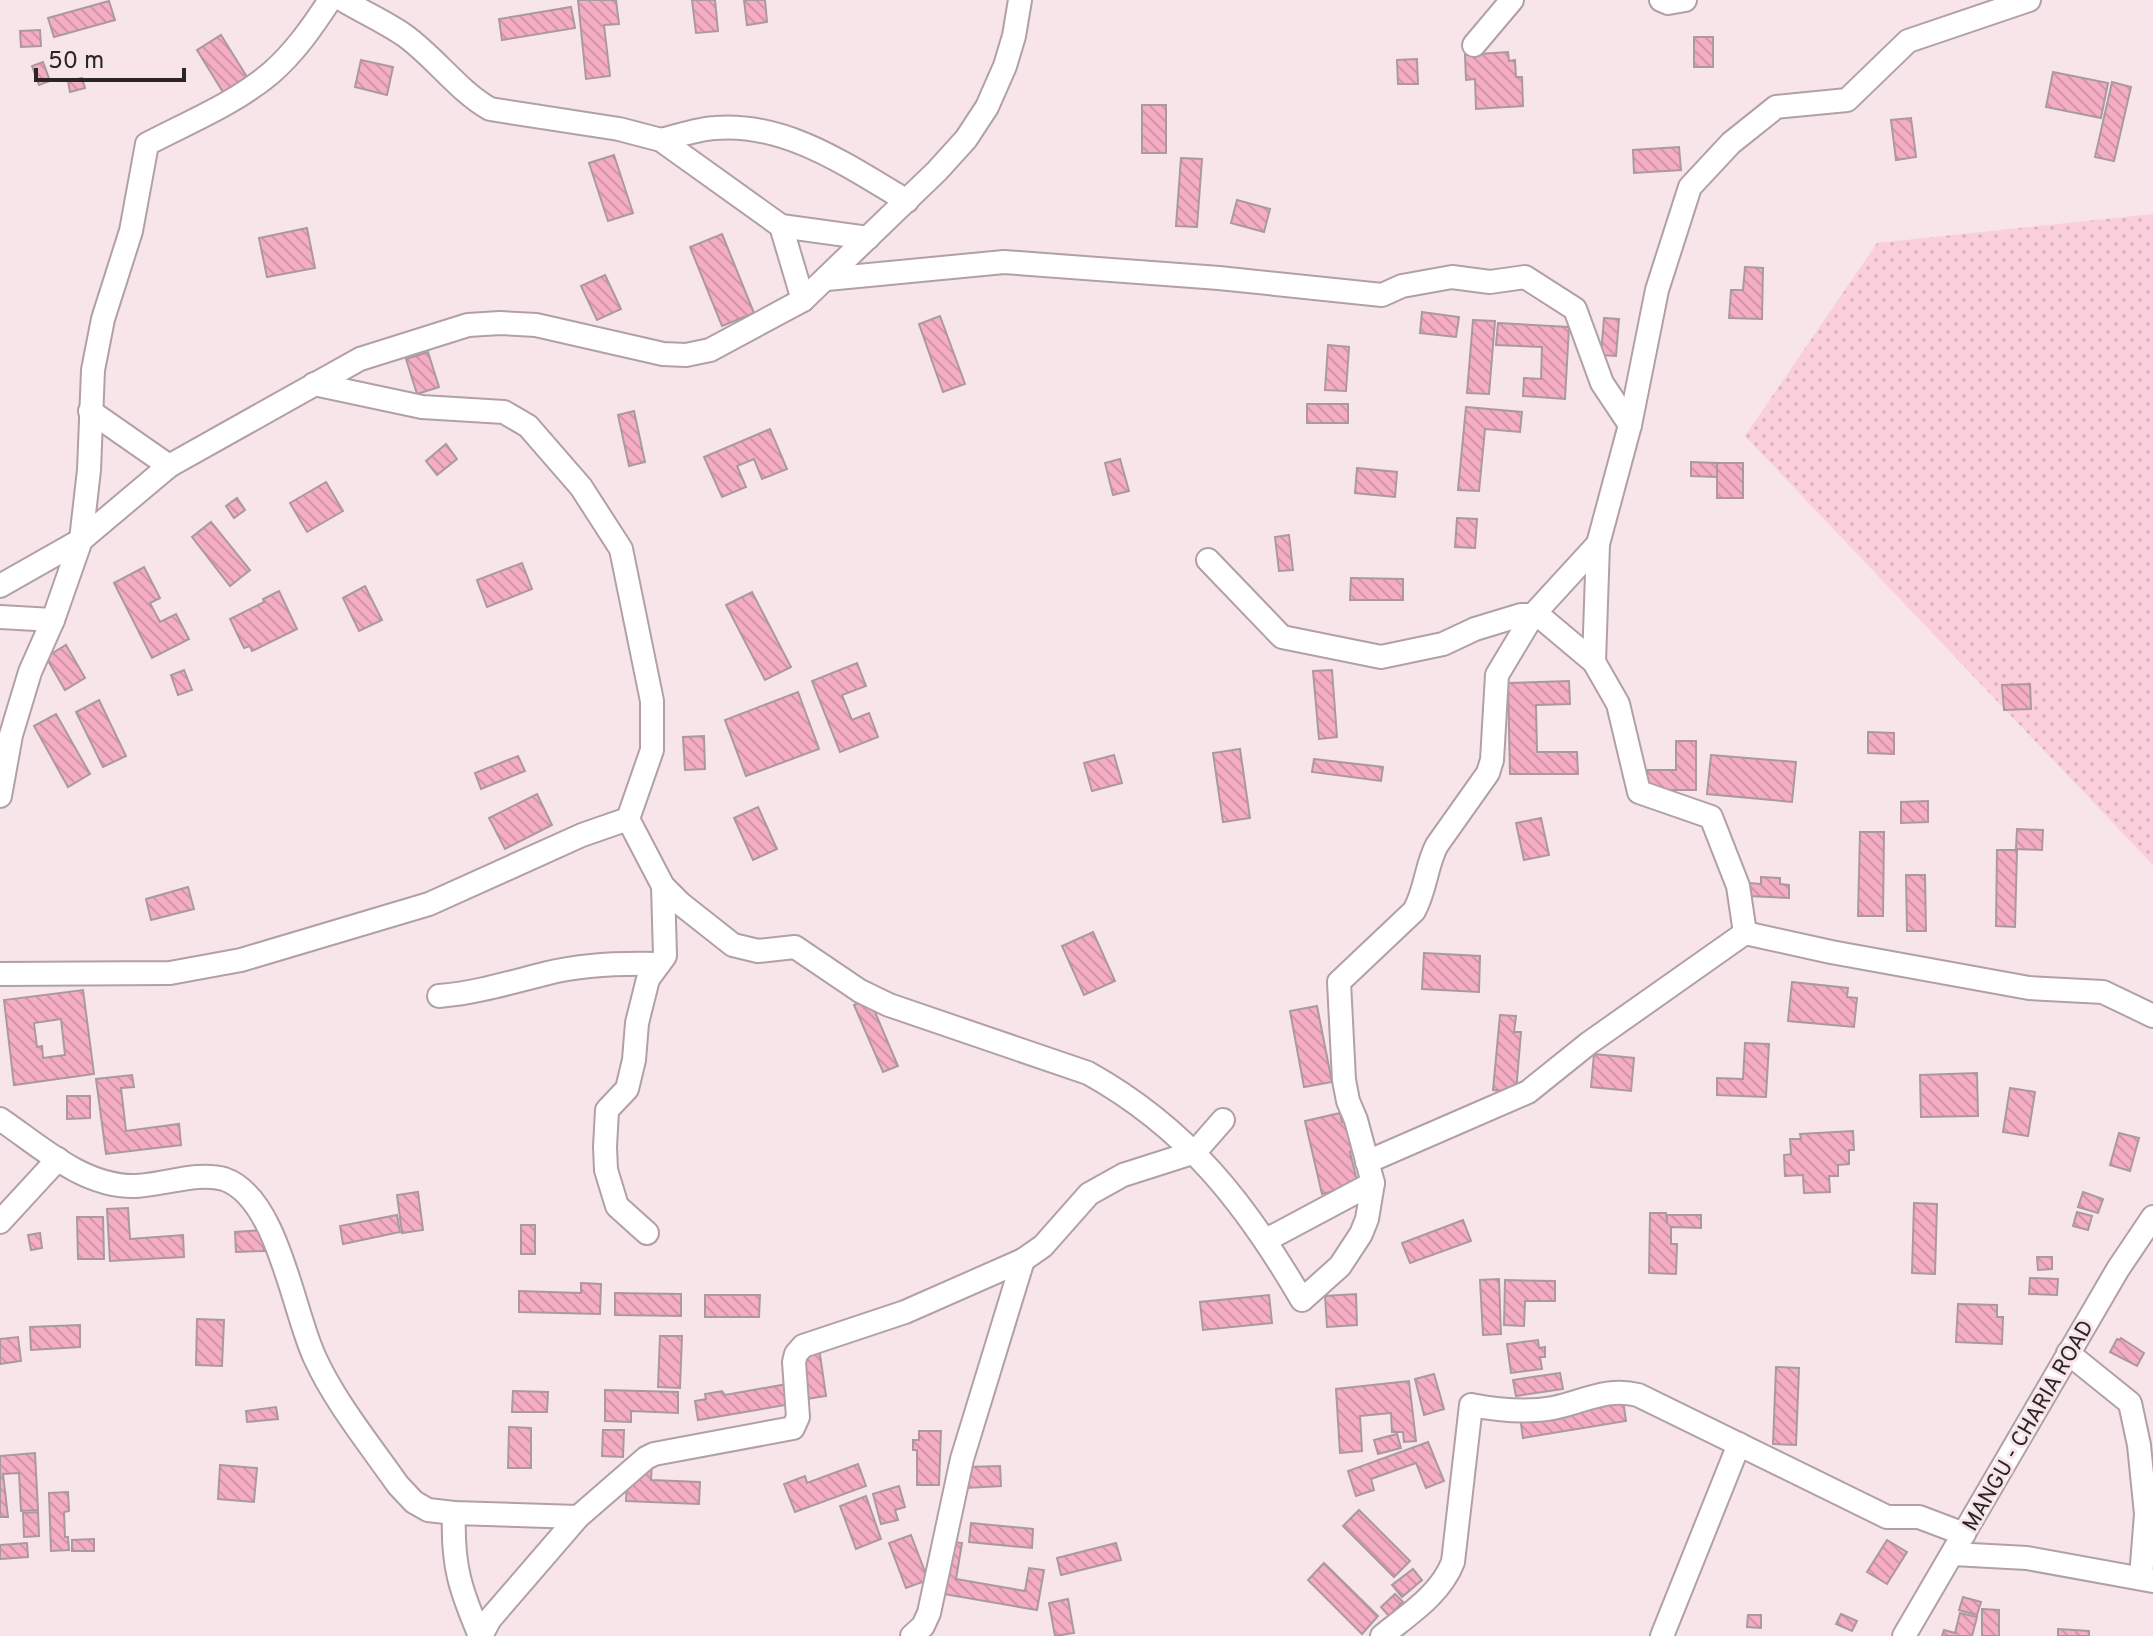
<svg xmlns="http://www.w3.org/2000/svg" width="2153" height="1636" viewBox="0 0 2153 1636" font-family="Overpass,sans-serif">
<defs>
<pattern id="grass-dots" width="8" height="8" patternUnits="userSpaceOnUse" patternTransform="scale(2)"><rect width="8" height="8" fill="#fbcedb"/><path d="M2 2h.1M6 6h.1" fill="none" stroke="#d7b1bc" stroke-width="1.8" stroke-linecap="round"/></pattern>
<pattern id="building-back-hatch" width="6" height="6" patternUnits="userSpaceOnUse" patternTransform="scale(2)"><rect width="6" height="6" fill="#f5adc4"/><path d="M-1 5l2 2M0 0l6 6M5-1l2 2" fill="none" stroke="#d295a8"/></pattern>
</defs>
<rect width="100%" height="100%" fill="#f7e5ea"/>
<!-- grass -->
<polygon fill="url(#grass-dots)" points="2153,214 2153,865 1745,436 1877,243"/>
<!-- building -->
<g fill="url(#building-back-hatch)" stroke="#aa999e" stroke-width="2" fill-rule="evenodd">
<polygon points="578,0 616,0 619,24 604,25 610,76 586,79"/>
<polygon points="692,0 715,0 718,31 696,33"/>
<polygon points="744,0 765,0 767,22 747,25"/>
<polygon points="109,1 115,20 54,37 48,18"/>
<polygon points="571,7 575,28 502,40 499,19"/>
<polygon points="40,30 41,46 21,47 20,31"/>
<polygon points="221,35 247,77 223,92 197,50"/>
<rect x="1694" y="37" width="19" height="30"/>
<polygon points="1508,52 1509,61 1515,60 1516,77 1522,77 1523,106 1476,109 1475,79 1466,80 1465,55"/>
<polygon points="1417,59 1418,84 1398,84 1397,60"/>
<polygon points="361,60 393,67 387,95 355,87"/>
<polygon points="43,62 50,81 39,85 32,66"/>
<polygon points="2053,72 2108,83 2101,118 2046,107"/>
<polygon points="82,78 85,88 70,92 68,81"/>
<polygon points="2112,82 2131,87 2114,161 2095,157"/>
<rect x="1142" y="105" width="24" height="48"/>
<polygon points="1911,118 1916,157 1896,160 1891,120"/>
<polygon points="1679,147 1681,170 1634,173 1633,150"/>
<polygon points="614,155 633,213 608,221 589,163"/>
<polygon points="1181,158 1202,159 1197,227 1176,226"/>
<polygon points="1237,200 1270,209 1264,232 1231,223"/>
<polygon points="307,228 315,268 267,277 259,238"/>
<polygon points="722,234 754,313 722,326 690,247"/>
<polygon points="1745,267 1763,268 1762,319 1729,318 1731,290 1743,290"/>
<polygon points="605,275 621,309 597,320 581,286"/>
<polygon points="1422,312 1459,317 1456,337 1420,333"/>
<polygon points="940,316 965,384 943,392 919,324"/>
<polygon points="1604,318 1619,319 1616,356 1601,355"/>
<polygon points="1473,320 1495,321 1489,394 1467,393"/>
<polygon points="1498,323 1569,327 1565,399 1523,396 1524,378 1541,379 1542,347 1496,345"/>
<polygon points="1328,345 1349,347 1346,391 1325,390"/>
<polygon points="428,352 439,387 417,394 406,359"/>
<rect x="1307" y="404" width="41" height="19"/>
<polygon points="1466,407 1522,412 1520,432 1485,429 1479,491 1458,490"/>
<polygon points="634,411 645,462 629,466 618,415"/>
<polygon points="770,429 787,469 762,479 754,459 737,466 746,487 722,497 704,457"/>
<polygon points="446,444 457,459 437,475 426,461"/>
<polygon points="1120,459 1129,491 1113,495 1105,463"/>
<polygon points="1691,462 1717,463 1717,477 1691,476"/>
<rect x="1717" y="463" width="26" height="35"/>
<polygon points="1357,468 1397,472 1395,497 1355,493"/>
<polygon points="326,482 343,511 307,532 290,503"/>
<polygon points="237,498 245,510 234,518 226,506"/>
<polygon points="1457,518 1477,519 1475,548 1455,547"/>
<polygon points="211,522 250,570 230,586 192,537"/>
<polygon points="1289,535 1293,570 1279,571 1275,537"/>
<polygon points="522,563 532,589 487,607 477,580"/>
<polygon points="144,567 160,598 150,603 160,622 176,614 189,639 152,658 114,583"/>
<polygon points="1351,578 1403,579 1403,600 1350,600"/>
<polygon points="365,586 382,620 359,631 343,598"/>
<polygon points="279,591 297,629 252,651 250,646 244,648 230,619 264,602 263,599"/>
<polygon points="752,592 791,667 765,680 726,605"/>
<polygon points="66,645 85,678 65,690 46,657"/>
<polygon points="857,663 866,686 842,695 852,720 869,713 878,737 840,752 812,681"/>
<polygon points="184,670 192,690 178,695 171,675"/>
<polygon points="1332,670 1337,737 1319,739 1313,671"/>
<polygon points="1569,681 1570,704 1536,705 1537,752 1577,752 1578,774 1510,774 1508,683"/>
<polygon points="2030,684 2031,709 2004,710 2002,685"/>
<polygon points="798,692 819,749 746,776 725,720"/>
<polygon points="99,700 126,756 103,767 76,712"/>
<polygon points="56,714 90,774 68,787 34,726"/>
<polygon points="1868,732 1894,733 1894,754 1868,753"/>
<polygon points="704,736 705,769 685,770 683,737"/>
<polygon points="1676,741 1696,741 1696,790 1648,790 1647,770 1676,770"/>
<polygon points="1240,749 1250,818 1223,822 1213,753"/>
<polygon points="1114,755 1122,783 1092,791 1084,763"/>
<polygon points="1711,755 1796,762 1792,802 1707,794"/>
<polygon points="518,756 525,771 481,789 475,773"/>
<polygon points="1314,759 1383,767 1381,781 1312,772"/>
<polygon points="537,794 552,825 505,849 489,818"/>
<polygon points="1928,801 1928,822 1901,823 1901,802"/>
<polygon points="758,807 777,849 753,860 734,818"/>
<polygon points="1541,818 1549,855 1524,860 1516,823"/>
<polygon points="2017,829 2043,830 2042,850 2016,849"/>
<polygon points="1860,832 1884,832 1883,916 1858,916"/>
<polygon points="1997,850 2017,850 2015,927 1996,926"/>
<polygon points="1906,875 1925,875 1926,931 1907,931"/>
<polygon points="1761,877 1780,878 1780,884 1789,885 1789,898 1749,896 1750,883 1761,884"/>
<polygon points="188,887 194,909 151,920 146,899"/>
<polygon points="1093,932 1115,981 1084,995 1062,946"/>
<polygon points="1424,953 1480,956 1479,992 1422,989"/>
<polygon points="1792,982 1848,988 1847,997 1857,998 1854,1027 1788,1021"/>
<path d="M83,990L94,1074L14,1085L4,1000ZM61,1019L65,1055L43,1058L42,1046L37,1047L34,1023Z"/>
<polygon points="869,998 898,1066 883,1072 854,1005"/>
<polygon points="1317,1006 1332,1082 1304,1087 1290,1011"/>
<polygon points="1500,1015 1516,1016 1514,1032 1521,1032 1516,1092 1493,1090"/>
<polygon points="1745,1043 1769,1044 1766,1097 1717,1095 1717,1078 1743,1079"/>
<polygon points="1594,1054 1634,1058 1631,1091 1591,1087"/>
<polygon points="1977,1073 1978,1116 1921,1117 1920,1075"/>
<polygon points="132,1075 134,1087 121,1088 126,1131 179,1124 181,1145 106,1154 96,1079"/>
<polygon points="2010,1088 2035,1092 2028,1136 2003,1132"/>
<polygon points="67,1096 90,1096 90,1118 67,1119"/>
<polygon points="1340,1113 1342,1122 1348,1121 1356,1150 1350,1152 1358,1185 1322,1194 1305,1121"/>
<polygon points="1853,1131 1854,1150 1849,1150 1849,1164 1838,1165 1838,1176 1829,1176 1830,1192 1804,1193 1803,1175 1785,1176 1784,1155 1791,1154 1790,1139 1801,1139 1800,1134"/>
<polygon points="2119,1133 2139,1138 2130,1171 2110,1165"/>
<polygon points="418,1192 423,1230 402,1233 397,1195"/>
<polygon points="2083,1192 2103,1199 2098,1213 2078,1207"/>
<polygon points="1914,1203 1937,1204 1935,1274 1912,1273"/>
<polygon points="128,1208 130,1239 183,1235 184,1257 110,1261 107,1209"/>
<polygon points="2077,1212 2092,1216 2088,1230 2073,1226"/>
<polygon points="1650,1213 1666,1213 1667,1224 1667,1215 1701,1215 1701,1228 1671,1227 1671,1244 1677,1244 1676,1274 1649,1273"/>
<polygon points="397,1215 400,1232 343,1244 340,1226"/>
<polygon points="77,1217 103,1217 104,1259 78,1259"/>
<polygon points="1463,1220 1471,1241 1410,1263 1402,1243"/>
<rect x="521" y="1225" width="14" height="29"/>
<polygon points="263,1230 264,1251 236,1252 235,1232"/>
<polygon points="40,1233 42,1248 31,1250 28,1235"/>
<polygon points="2037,1257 2052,1257 2052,1269 2038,1270"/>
<polygon points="2030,1278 2058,1279 2057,1295 2029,1294"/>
<polygon points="1499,1279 1501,1334 1483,1335 1480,1280"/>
<polygon points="1505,1280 1555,1281 1555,1301 1525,1301 1524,1326 1504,1325"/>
<polygon points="581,1283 601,1284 600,1314 519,1312 519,1291 581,1293"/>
<polygon points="615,1293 681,1294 681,1316 615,1315"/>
<polygon points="1356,1294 1357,1325 1327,1327 1325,1296"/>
<polygon points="705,1295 760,1295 759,1317 705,1317"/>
<polygon points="1269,1295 1272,1323 1203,1330 1200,1302"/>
<polygon points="1958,1304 1997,1305 1997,1317 2003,1317 2002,1344 1956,1342"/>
<polygon points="197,1319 224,1320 222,1366 196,1365"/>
<polygon points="80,1325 80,1347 31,1350 30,1327"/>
<polygon points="660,1336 682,1336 680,1388 658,1387"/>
<polygon points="18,1337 21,1361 0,1364 0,1339"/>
<polygon points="2121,1338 2144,1353 2137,1366 2110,1352 2117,1339 2119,1340"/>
<polygon points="1538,1340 1539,1348 1545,1347 1545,1357 1540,1357 1542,1369 1511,1373 1507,1344"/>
<polygon points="819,1348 826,1396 800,1400 793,1352"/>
<polygon points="1776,1367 1799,1368 1796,1445 1773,1444"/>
<polygon points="1560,1373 1563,1389 1516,1396 1513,1380"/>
<polygon points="1434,1374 1444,1409 1424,1415 1415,1379"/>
<polygon points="1409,1381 1416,1441 1404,1442 1403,1432 1392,1432 1391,1413 1360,1416 1362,1451 1340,1453 1336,1389"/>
<polygon points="787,1384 791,1404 698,1420 695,1401 706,1399 705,1394 722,1391 725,1395"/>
<polygon points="605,1390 678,1392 678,1413 631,1411 631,1422 605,1421"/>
<polygon points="513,1391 548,1392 547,1412 512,1412"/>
<polygon points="1623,1400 1626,1421 1523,1438 1520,1417"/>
<polygon points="276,1407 278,1419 247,1422 246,1411"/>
<polygon points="509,1427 531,1428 531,1468 508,1468"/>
<polygon points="603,1430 624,1430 623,1457 602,1456"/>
<polygon points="919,1431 941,1431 939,1485 917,1485 917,1450 913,1450 913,1440 919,1440"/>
<polygon points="1397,1434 1401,1448 1378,1454 1374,1440"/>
<polygon points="1428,1442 1444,1481 1426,1488 1416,1463 1371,1479 1374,1490 1356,1496 1348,1471"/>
<polygon points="35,1453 38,1510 21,1511 19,1473 3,1474 8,1517 0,1517 0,1456"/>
<polygon points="628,1461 652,1462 651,1480 700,1482 699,1504 626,1501"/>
<polygon points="858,1464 866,1486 795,1512 784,1484 805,1476 807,1483"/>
<polygon points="220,1465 257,1468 254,1502 218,1499"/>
<polygon points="1000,1466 1001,1486 967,1488 966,1467"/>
<polygon points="899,1486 905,1507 895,1510 898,1520 881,1524 873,1494"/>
<polygon points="68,1492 69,1511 64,1512 65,1537 68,1537 69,1550 51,1551 49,1493"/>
<polygon points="866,1496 881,1539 856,1549 840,1506"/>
<polygon points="1359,1510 1410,1561 1394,1577 1343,1526"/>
<polygon points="38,1512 39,1536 24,1537 23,1513"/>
<polygon points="971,1523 1033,1529 1032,1548 969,1542"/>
<polygon points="911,1535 928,1580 906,1588 889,1543"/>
<polygon points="94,1539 94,1551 72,1551 72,1540"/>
<polygon points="1887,1540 1907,1552 1887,1584 1867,1572"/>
<polygon points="947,1541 962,1543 956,1579 1025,1591 1029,1568 1044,1570 1037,1610 938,1593"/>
<polygon points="27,1543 28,1557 0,1559 0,1545"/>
<polygon points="1116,1543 1121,1560 1061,1575 1057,1558"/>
<polygon points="1324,1563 1378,1616 1362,1634 1308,1580"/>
<polygon points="1413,1569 1422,1580 1402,1597 1392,1585"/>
<polygon points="1395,1594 1403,1602 1389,1616 1381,1607"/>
<polygon points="1963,1597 1981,1602 1977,1615 1959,1610"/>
<polygon points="1068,1599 1074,1633 1055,1636 1049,1603"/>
<polygon points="1982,1609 1999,1610 1999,1636 1982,1636"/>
<polygon points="1960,1613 1977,1617 1972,1636 1942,1636 1944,1630 1955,1633"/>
<polygon points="1841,1614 1857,1621 1852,1631 1836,1624"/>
<polygon points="1748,1615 1761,1615 1761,1628 1747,1627"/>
<polygon points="2058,1629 2089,1631 2089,1636 2058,1636"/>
</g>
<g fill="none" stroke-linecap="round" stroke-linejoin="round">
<defs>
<g id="minor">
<path d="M343,0C363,12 385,22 404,35C435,57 457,90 490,109L619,129L661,140L781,226L868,238"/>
<polyline points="1661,0 1668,3 1685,0"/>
<polyline points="1474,45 1512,0"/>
<path d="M661,140C678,136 697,129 715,128C786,122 848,166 907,201"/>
<polyline points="781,226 803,300"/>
<polyline points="827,279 1004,262 1219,278 1382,295 1402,286 1452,277 1490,282 1525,277 1575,309 1602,383 1630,425"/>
<path d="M314,384L422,407L504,412L528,426L581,487L621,549L652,701V750L628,819L663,886L681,904L733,945L758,951L795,947L860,991L889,1005L1088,1073C1187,1128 1246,1204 1302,1300L1340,1266L1361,1234L1367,1219L1373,1183L1356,1120L1348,1101L1344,1080L1339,982L1414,911C1426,890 1426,865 1437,845L1488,773L1492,760L1497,675L1533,615L1598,544"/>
<polyline points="90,411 169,466"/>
<polyline points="1208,560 1282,637 1381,657 1443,644 1475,629 1521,615 1533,615 1544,620 1594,662 1618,704 1639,792 1711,817 1738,886 1745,933"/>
<polyline points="0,586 81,540 169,466 360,359 468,325 500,323 536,325 663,354 686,355 710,350 803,300 937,171 966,139 987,107 1005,66 1014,36 1020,0"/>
<polyline points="0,617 53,620"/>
<polyline points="1594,662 1598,544 1630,425 1657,290 1690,187 1731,143 1776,107 1847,100 1908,41 2029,0"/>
<path d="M0,796L11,735L30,672L53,620L81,540L89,470L93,370L103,319L131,231L147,144C189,122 234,104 271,73C295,52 313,26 330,0"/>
<polyline points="0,974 170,973 241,960 429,904 582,835 628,819"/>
<path d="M439,996C477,993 511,982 548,973C584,964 622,963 659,964"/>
<path d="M0,1119C40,1146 82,1186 133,1186C160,1186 198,1171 224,1179C278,1197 293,1312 315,1358C335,1402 370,1445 398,1485L414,1502L428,1510L454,1513L578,1517"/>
<polyline points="1367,1162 1528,1092 1589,1043 1745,933 1831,952 2029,988 2103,992 2153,1016"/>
<polyline points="0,1222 58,1159"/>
<polyline points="647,1233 617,1206 606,1170 605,1147 607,1110 627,1089 634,1060 637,1023 648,979 665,956 663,886"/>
<polyline points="1266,1240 1373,1183"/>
<polyline points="2068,1353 2130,1403 2139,1445 2146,1514 2141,1577"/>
<path d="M454,1513C452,1565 460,1589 480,1636"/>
<polyline points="1953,1554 2027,1558 2153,1581"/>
<polyline points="481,1636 490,1619 578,1517 646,1458 654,1454 793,1428 798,1417 794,1362 796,1354 803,1346 905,1312 1023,1260 1043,1246 1089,1194 1123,1175 1195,1152 1223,1120"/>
<polyline points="912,1636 923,1626 929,1613 962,1459 1023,1260"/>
<path d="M1382,1636C1409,1614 1440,1595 1453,1562L1471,1405C1497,1410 1527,1413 1553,1408C1583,1402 1607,1387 1638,1395L1887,1517H1919L1964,1534"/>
<polyline points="1662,1636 1739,1444"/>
<polyline points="1904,1636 2118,1269 2153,1217"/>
</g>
</defs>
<!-- minor casing -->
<use href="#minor" stroke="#b1a0a5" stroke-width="26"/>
<!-- minor -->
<use href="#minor" stroke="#fff" stroke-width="22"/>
</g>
<g text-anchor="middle" stroke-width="6" stroke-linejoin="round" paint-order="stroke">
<!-- street labels -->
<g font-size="22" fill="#2b2526" stroke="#f7e5ea">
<text transform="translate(2027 1425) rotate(-60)" y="8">MANGU - CHARIA ROAD</text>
</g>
</g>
<!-- scale -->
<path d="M36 68v12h148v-12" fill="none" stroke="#2b2526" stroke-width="4"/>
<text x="48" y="68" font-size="24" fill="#2b2526" stroke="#f7e5ea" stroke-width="6" paint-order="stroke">50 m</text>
</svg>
